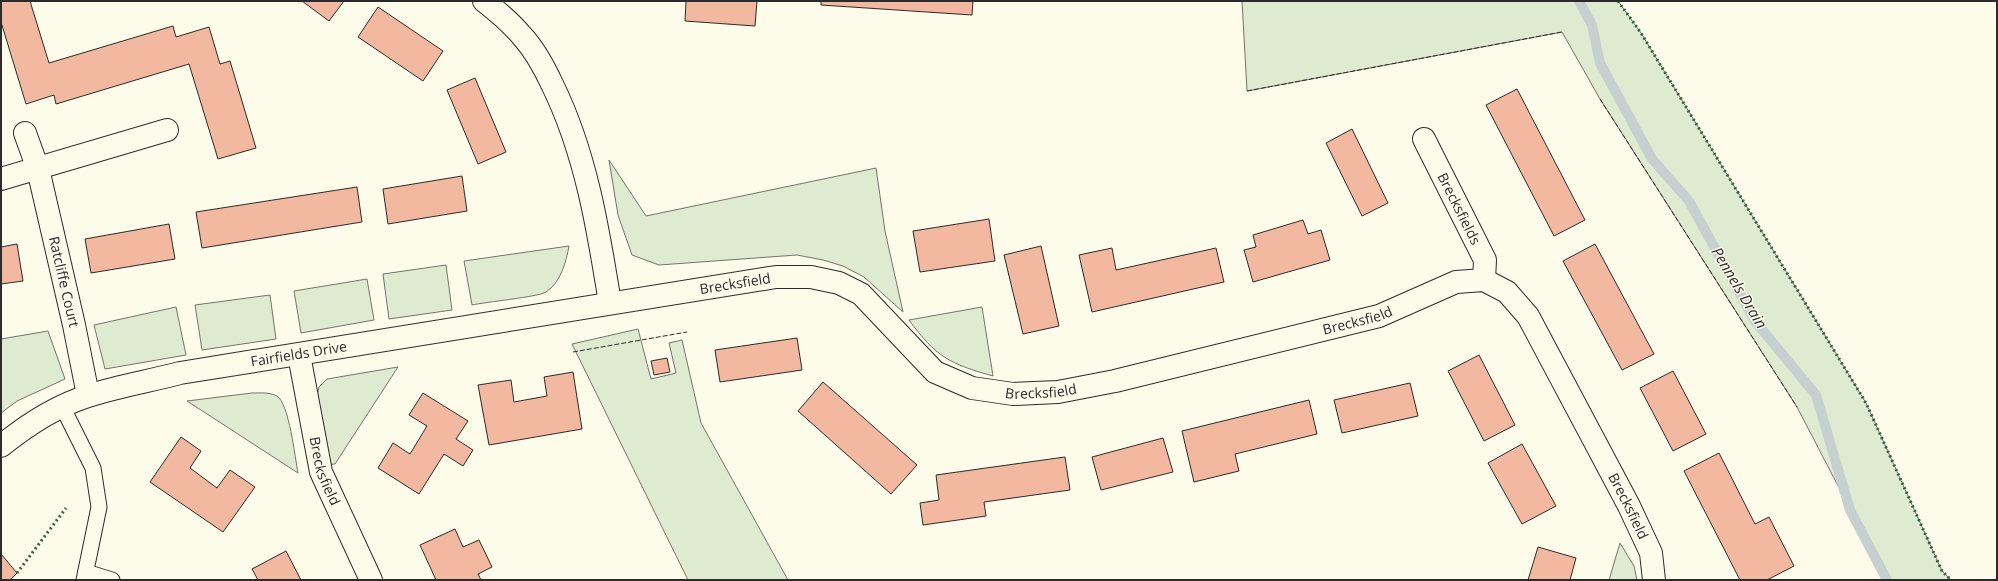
<svg xmlns="http://www.w3.org/2000/svg" width="1998" height="581" viewBox="0 0 1998 581" font-family="'Open Sans',sans-serif">
<rect width="100%" height="100%" fill="#fdfbea"/>
<!-- green -->
<g fill="#deebd1" stroke="#74746e">
<polygon points="1242,1 1618,1 1641,33 1866,403 1942,571 1951,580 1887,580 1797,407 1600,99 1562,32 1247,91"/>
<polygon points="609,160 646,216 876,168 885,231 903,312 864,277 843,266 823,260 797,255 659,265 632,255 618,215"/>
<path d="M569,246C566,262 561,282 546,292C538,297 485,302 472,305L464,261Z"/>
<polygon points="446,265 452,310 389,319 383,274"/>
<polygon points="367,279 374,320 301,333 294,291"/>
<polygon points="270,295 276,339 202,350 195,305"/>
<polygon points="176,307 186,355 105,369 94,325"/>
<path d="M982,307L993,376C950,364 936,357 909,320Z"/>
<polygon points="638,329 651,379 676,373 669,343 682,340 701,423 788,580 688,580 572,344"/>
<polygon points="48,331 65,379 17,401 1,413 1,339"/>
<polygon points="398,367 335,464 324,465 316,400 319,387 327,379"/>
<path d="M252,393C261,393 269,392 277,396C289,403 295,458 298,473L187,401Z"/>
<polygon points="1620,543 1634,566 1637,580 1609,580"/>
</g>
<g fill="none" stroke-linecap="round" stroke-linejoin="round">
<!-- stream -->
<polyline stroke="#c7d0d0" stroke-width="10" points="1579,1 1592,25 1600,63 1652,159 1689,201 1755,321 1816,395 1850,510 1887,580"/>
</g>
<!-- building -->
<g fill="#f2b8a0" stroke="#2b2b2b">
<polygon points="1,1 30,1 49,63 173,26 176,37 209,27 220,64 230,61 256,148 218,159 189,64 56,104 54,95 26,104 1,22"/>
<polygon points="302,1 344,1 329,21"/>
<polygon points="686,1 757,1 755,26 685,21"/>
<polygon points="821,1 973,1 972,15 821,5"/>
<polygon points="378,7 443,51 423,81 358,37"/>
<polygon points="475,78 506,152 478,164 447,90"/>
<polygon points="1517,89 1585,220 1554,236 1486,105"/>
<polygon points="1352,129 1388,203 1362,216 1326,143"/>
<polygon points="462,176 467,211 388,224 383,189"/>
<polygon points="357,187 362,222 202,248 196,212"/>
<polygon points="989,219 995,261 920,272 913,231"/>
<polygon points="1303,220 1308,234 1321,230 1330,260 1253,282 1244,250 1256,247 1253,235"/>
<polygon points="169,224 175,259 91,273 85,239"/>
<polygon points="17,244 23,281 1,284 1,247"/>
<polygon points="1595,244 1654,354 1622,370 1563,261"/>
<polygon points="1041,246 1059,326 1023,334 1004,255"/>
<polygon points="1112,248 1116,270 1216,248 1224,282 1092,312 1079,255"/>
<polygon points="797,338 802,370 720,382 715,350"/>
<polygon points="1479,355 1515,425 1484,441 1448,371"/>
<polygon points="667,358 670,372 654,375 651,361"/>
<polygon points="1673,371 1706,434 1673,451 1640,388"/>
<polygon points="573,372 582,429 489,445 478,385 511,380 514,402 547,396 544,377"/>
<polygon points="823,382 917,465 891,494 798,411"/>
<polygon points="1410,383 1418,416 1342,433 1334,400"/>
<polygon points="423,393 468,421 456,439 473,450 463,466 444,454 419,494 378,468 393,443 410,454 427,426 409,415"/>
<polygon points="1309,400 1317,434 1235,454 1239,471 1194,482 1182,431"/>
<polygon points="181,437 201,451 190,468 217,488 230,470 255,487 223,532 150,482"/>
<polygon points="1163,438 1173,472 1101,490 1092,457"/>
<polygon points="1522,444 1556,506 1522,524 1488,463"/>
<polygon points="1719,453 1755,524 1769,517 1794,566 1767,580 1740,580 1684,471"/>
<polygon points="1065,457 1070,490 984,502 986,516 923,525 920,503 939,500 936,475"/>
<polygon points="455,529 463,547 479,540 492,567 478,574 481,580 436,580 420,545"/>
<polygon points="1538,547 1576,558 1570,580 1528,580"/>
<polygon points="286,551 301,580 258,580 252,569"/>
<polygon points="1,554 17,573 10,580 1,580"/>
</g>
<g fill="none" stroke-linecap="round" stroke-linejoin="round">
<defs>
<g id="service">
<polyline points="62,406 93,468 99,507 84,580"/>
<polyline points="86,572 112,580"/>
</g>
<g id="minor">
<path d="M484,1C497,11 511,23 522,36C535,50 544,67 552,84C586,153 598,228 610,303"/>
<path id="s1" d="M25,133L38,169L74,325L88,395"/>
<path id="s2" d="M1424,139L1485,260L1484,280"/>
<polyline points="1,179 167,130"/>
<path id="s3" d="M299,355L321,472L371,580"/>
<path id="s4" d="M1,446C27,425 56,406 88,396C118,386 150,381 180,373L776,277H811L839,283L861,294L935,372L972,388L1013,394L1058,392L1115,381L1379,316L1456,282L1484,280L1507,292L1528,316L1629,506L1651,553L1654,580"/>
</g>
</defs>
<!-- service casing -->
<use href="#service" stroke="#2b2b2b" stroke-width="17"/>
<!-- minor casing -->
<use href="#minor" stroke="#2b2b2b" stroke-width="24"/>
<!-- service -->
<use href="#service" stroke="#fdfbea" stroke-width="15"/>
<!-- minor -->
<use href="#minor" stroke="#fdfbea" stroke-width="22"/>
<!-- hedge -->
<g stroke="#34623c" stroke-width="3" stroke-dasharray="2 3" stroke-linecap="butt">
<polyline points="1618,1 1641,33 1866,403 1942,571 1951,580"/>
<polyline points="17,573 66,508"/>
</g>
<!-- fence -->
<g stroke="#2b2b2b" stroke-width="1" stroke-dasharray="5 2" stroke-linecap="butt">
<polyline points="1247,91 1562,32"/>
<polyline points="1600,99 1797,407"/>
<polyline points="573,352 687,332"/>
</g>
</g>
<g text-anchor="middle" stroke-width="3" stroke-linejoin="round" paint-order="stroke">
<!-- street labels -->
<g font-size="14" fill="#2b2b2b" stroke="#fdfbea">
<text dy="5" stroke="none"><textPath href="#s2" startOffset="78">Brecksfields</textPath></text>
<text dy="5" stroke="none"><textPath href="#s1" startOffset="154">Ratcliffe Court</textPath></text>
<text dy="5" stroke="none"><textPath href="#s4" startOffset="758">Brecksfield</textPath></text>
<text dy="5" stroke="none"><textPath href="#s4" startOffset="1430">Brecksfield</textPath></text>
<text dy="5" stroke="none"><textPath href="#s4" startOffset="316">Fairfields Drive</textPath></text>
<text dy="5" stroke="none"><textPath href="#s4" startOffset="1105">Brecksfield</textPath></text>
<text dy="5" stroke="none"><textPath href="#s3" startOffset="119">Brecksfield</textPath></text>
<text dy="5" stroke="none"><textPath href="#s4" startOffset="1837">Brecksfield</textPath></text>
</g>
<!-- water labels -->
<g font-size="15" font-style="italic" fill="#2b2b2b" stroke="#fdfbea">
<text transform="translate(1739 288) rotate(59)" y="5">Pennels Drain</text>
</g>
</g>
<!-- border -->
<rect width="1998" height="581" fill="none" stroke="#2b2b2b" stroke-width="4"/>
</svg>
